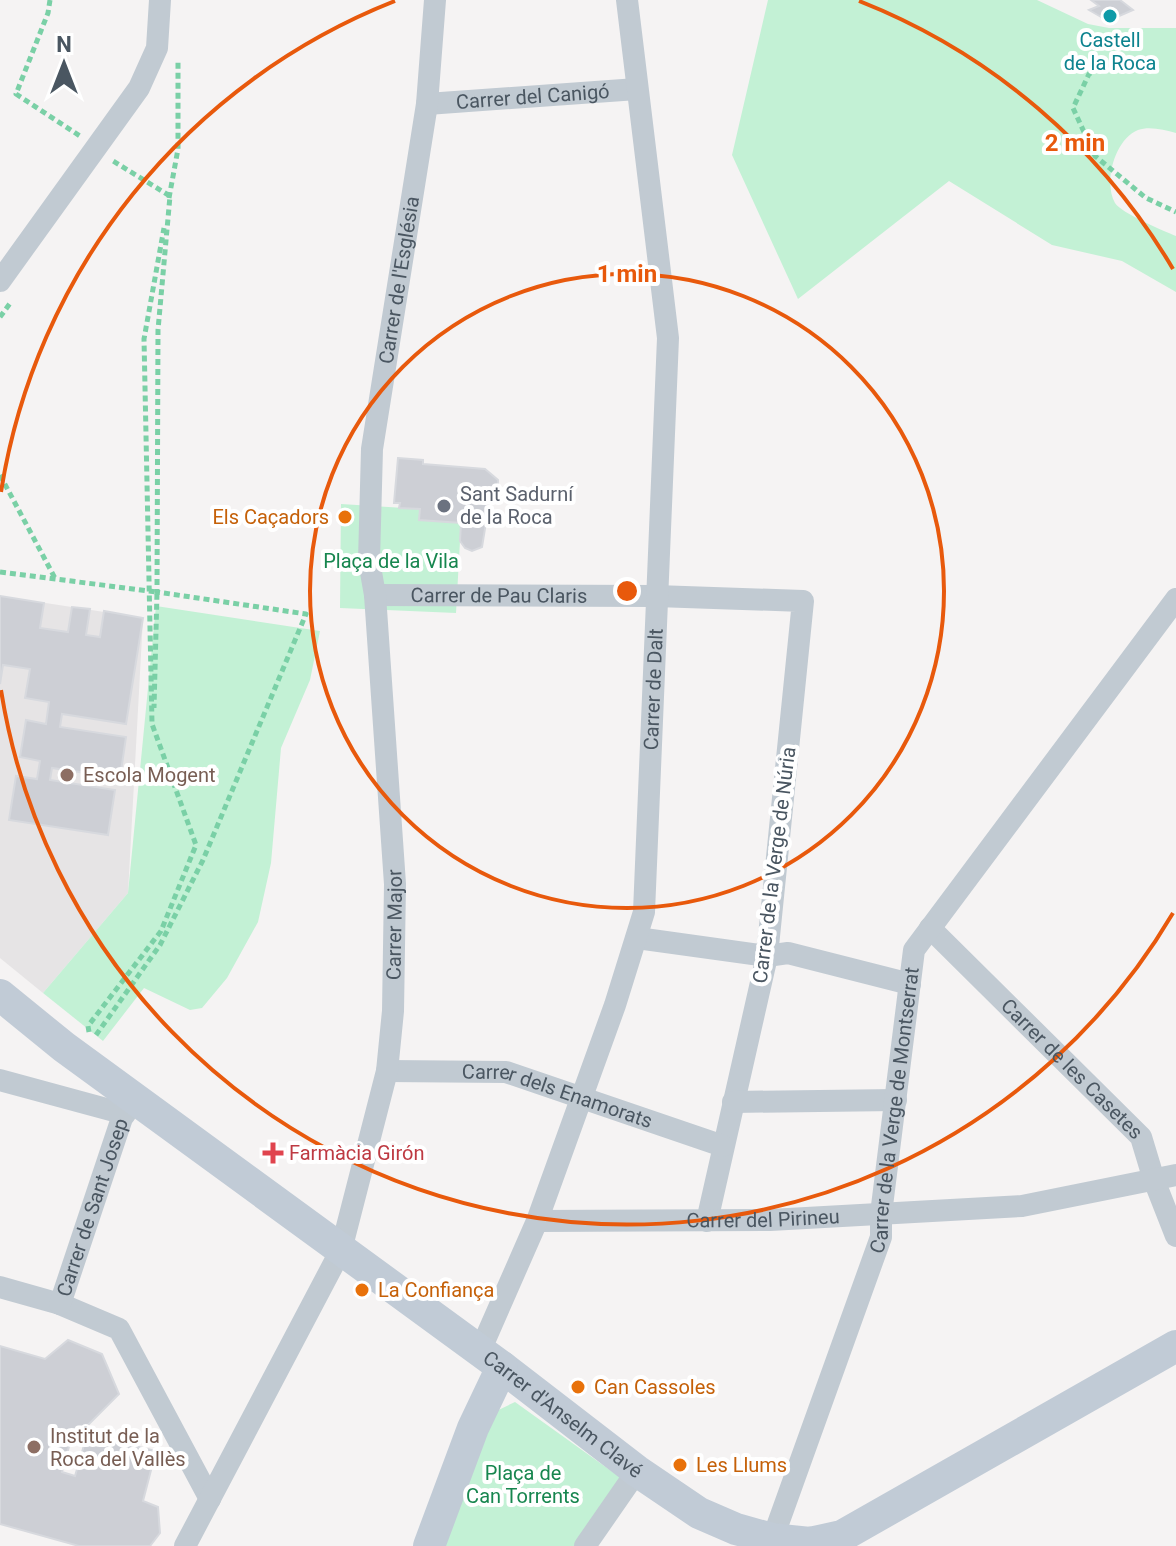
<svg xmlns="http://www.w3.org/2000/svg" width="1176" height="1546" viewBox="0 0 1176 1546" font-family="Roboto,sans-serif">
<rect width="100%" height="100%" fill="#f5f3f3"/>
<!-- education -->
<polygon fill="#e6e4e5" points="0,596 143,618 128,893 43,993 0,958"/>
<!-- green -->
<g fill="#c3f1d5">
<path d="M768,0H1037L1088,24L1109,28H1176V133C1164,130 1150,126 1138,130C1115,139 1103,182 1115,203C1121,213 1164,231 1176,236V292L1122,261L1052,245L949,181L798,299L732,155Z"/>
<polygon points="341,504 420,509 420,520 461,523 456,613 340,608"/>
<polygon points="156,606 320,631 310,680 281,748 271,863 258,922 227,978 202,1008 190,1010 144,988 103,1041 43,993 128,893"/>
<polygon points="515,1402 628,1483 585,1546 432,1546 488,1415"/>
</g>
<!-- building -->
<g fill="#cdcfd5" stroke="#d7d9de" stroke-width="2">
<polygon points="1091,0 1120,0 1133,10 1108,21 1089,10 1099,6"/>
<polygon points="398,458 423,460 423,464 485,469 498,480 497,499 489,504 482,547 472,551 465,548 460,541 461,523 419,520 420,509 399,508 400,503 394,503"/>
<polygon points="0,596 44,603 40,628 68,632 72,607 90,609 86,635 100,637 104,611 143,618 126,724 62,714 60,727 126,737 120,778 52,768 50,780 115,790 108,835 9,820 16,776 37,779 40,761 20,757 26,720 46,724 49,702 25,698 30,669 3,665 0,684"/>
<polygon points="68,1340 102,1354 119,1394 70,1443 62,1472 75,1476 87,1435 156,1451 143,1501 158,1507 160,1533 150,1546 79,1546 0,1524 0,1346 45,1359"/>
</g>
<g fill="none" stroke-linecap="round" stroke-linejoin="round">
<!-- path -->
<g stroke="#7ad0a6" stroke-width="5" stroke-dasharray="6 4" stroke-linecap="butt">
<polyline points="50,0 48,13 16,94 80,136"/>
<polyline points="1118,60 1089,74 1073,108 1095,156 1146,198 1176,212"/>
<polyline points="169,198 178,149 178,61"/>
<polyline points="0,317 11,302"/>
<polyline points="0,475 56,580"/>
<polyline points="0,572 157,592 154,708"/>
<polyline points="89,1032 88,1026 161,931 196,845 152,724 144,339 164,228"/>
<polyline points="96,1035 160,945 203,860 306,614 157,592 158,330 170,196 113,161"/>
</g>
<!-- street -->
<g stroke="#c1cad2" stroke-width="22">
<path id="s1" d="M427,104L637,89"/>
<polyline points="0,281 139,88 157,48 160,0"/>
<path id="s2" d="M375,595L656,596L803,601L767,956L707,1221"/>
<path id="s3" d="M930,928L1141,1137L1154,1180L1176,1236"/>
<polyline points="637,938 767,956 788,953 910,984"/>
<path id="s4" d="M387,1071L506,1072L723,1146"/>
<polyline points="0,1080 125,1114"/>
<polyline points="733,1102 896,1100"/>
<path id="s5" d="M537,1221L770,1220L1022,1206L1176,1175"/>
<polyline points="0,1287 60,1304 119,1329 210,1499"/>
<path id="s6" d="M60,1304L130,1094"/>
<path id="s7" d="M480,1351L537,1221L615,1005L644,912L668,338L627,0"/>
<path id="s8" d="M185,1546L341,1250L387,1071L393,1011L395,884L375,595L369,561L372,449L427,104L435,0"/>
<polyline points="585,1546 637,1471"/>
<path id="s9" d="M770,1546L881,1237V1214L914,950L1176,599"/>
</g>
<!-- secondary -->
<g stroke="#c1cbd6" stroke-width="32">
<path id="s10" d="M0,995L64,1047L502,1367L637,1471L699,1513L736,1529L772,1539L810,1543L842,1536L1176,1346"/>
<polyline points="429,1546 473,1428 502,1367"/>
</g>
</g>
<!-- distance rings -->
<g fill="none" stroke="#e8590c" stroke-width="4">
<circle cx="627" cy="591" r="317"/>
<path d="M1173 913A634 634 0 0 1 1 690M1 492A634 634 0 0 1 395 1M859 1A634 634 0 0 1 1173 269"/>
</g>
<!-- markers -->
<circle fill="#0f9aa8" stroke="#fff" stroke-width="3" cx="1110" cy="16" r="8"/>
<circle fill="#6b7280" stroke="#fff" stroke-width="3" cx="444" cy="506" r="8"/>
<g fill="#e8710a" stroke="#fff" stroke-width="3">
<circle cx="345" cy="517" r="8"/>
<circle cx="362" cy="1290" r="8"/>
<circle cx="578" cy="1387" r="8"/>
<circle cx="680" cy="1465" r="8"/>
</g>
<g fill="#8d6e63" stroke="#fff" stroke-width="3">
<circle cx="67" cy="775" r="8"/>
<circle cx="34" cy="1447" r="8"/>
</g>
<path fill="#e0444e" stroke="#fff" stroke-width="3" d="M269 1141h8v8h8v8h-8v8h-8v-8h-8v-8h8z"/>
<g text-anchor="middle" stroke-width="8" stroke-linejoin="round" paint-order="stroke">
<!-- culture labels -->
<g font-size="20" fill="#0d838f" stroke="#fff">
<text x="1110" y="47">Castell<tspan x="1110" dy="23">de la Roca</tspan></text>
</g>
<!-- street labels -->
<g font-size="20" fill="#4a5661" stroke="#fff">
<text dy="7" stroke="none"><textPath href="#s1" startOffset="106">Carrer del Canigó</textPath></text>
<text dy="7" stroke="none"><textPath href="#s8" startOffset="1314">Carrer de l'Església</textPath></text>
<text dy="7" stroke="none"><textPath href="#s2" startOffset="124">Carrer de Pau Claris</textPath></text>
<text dy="7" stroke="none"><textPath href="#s7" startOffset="692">Carrer de Dalt</textPath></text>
<text transform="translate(774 865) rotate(-83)" y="7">Carrer de la Verge de Núria</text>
<text dy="7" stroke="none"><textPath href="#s8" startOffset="666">Carrer Major</textPath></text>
<text dy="7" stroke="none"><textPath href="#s3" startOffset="200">Carrer de les Casetes</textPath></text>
<text dy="7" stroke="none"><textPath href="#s4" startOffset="174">Carrer dels Enamorats</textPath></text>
<text dy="7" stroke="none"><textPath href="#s9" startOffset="456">Carrer de la Verge de Montserrat</textPath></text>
<text dy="7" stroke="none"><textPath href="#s6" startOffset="102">Carrer de Sant Josep</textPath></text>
<text dy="7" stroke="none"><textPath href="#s5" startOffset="226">Carrer del Pirineu</textPath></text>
<text dy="7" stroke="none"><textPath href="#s10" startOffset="702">Carrer d'Anselm Clavé</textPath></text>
</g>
<!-- worship labels -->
<g font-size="20" fill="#5b616d" stroke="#fff" text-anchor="start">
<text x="460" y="501">Sant Sadurní<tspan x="460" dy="23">de la Roca</tspan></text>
</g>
<!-- food labels -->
<g font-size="20" fill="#c56008" stroke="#fff" text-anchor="start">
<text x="329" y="524" text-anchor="end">Els Caçadors</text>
<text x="378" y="1297">La Confiança</text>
<text x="594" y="1394">Can Cassoles</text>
<text x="696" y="1472">Les Llums</text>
</g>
<!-- park labels -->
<g font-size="20" fill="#17864f" stroke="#fff">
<text x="391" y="568">Plaça de la Vila</text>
<text x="523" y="1480">Plaça de<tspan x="523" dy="23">Can Torrents</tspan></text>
</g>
<!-- education labels -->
<g font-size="20" fill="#785e54" stroke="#fff" text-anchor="start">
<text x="83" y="782">Escola Mogent</text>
<text x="50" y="1443">Institut de la<tspan x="50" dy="23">Roca del Vallès</tspan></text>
</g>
<!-- health labels -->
<g font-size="20" fill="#be3a42" stroke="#fff" text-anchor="start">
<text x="289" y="1160">Farmàcia Girón</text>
</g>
</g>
<circle cx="627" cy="591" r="12" fill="#e8590c" stroke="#fff" stroke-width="4"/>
<g font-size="24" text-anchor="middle" font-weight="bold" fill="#e8590c" stroke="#fff" stroke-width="8" stroke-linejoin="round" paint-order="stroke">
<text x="1075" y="151">2 min</text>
<text x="627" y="282">1 min</text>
</g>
<!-- north arrow -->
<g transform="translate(64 64)" stroke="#ffffff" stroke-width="6" paint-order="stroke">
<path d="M0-6L14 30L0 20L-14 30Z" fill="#4a5661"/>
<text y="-12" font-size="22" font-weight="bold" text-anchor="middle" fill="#4a5661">N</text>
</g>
</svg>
